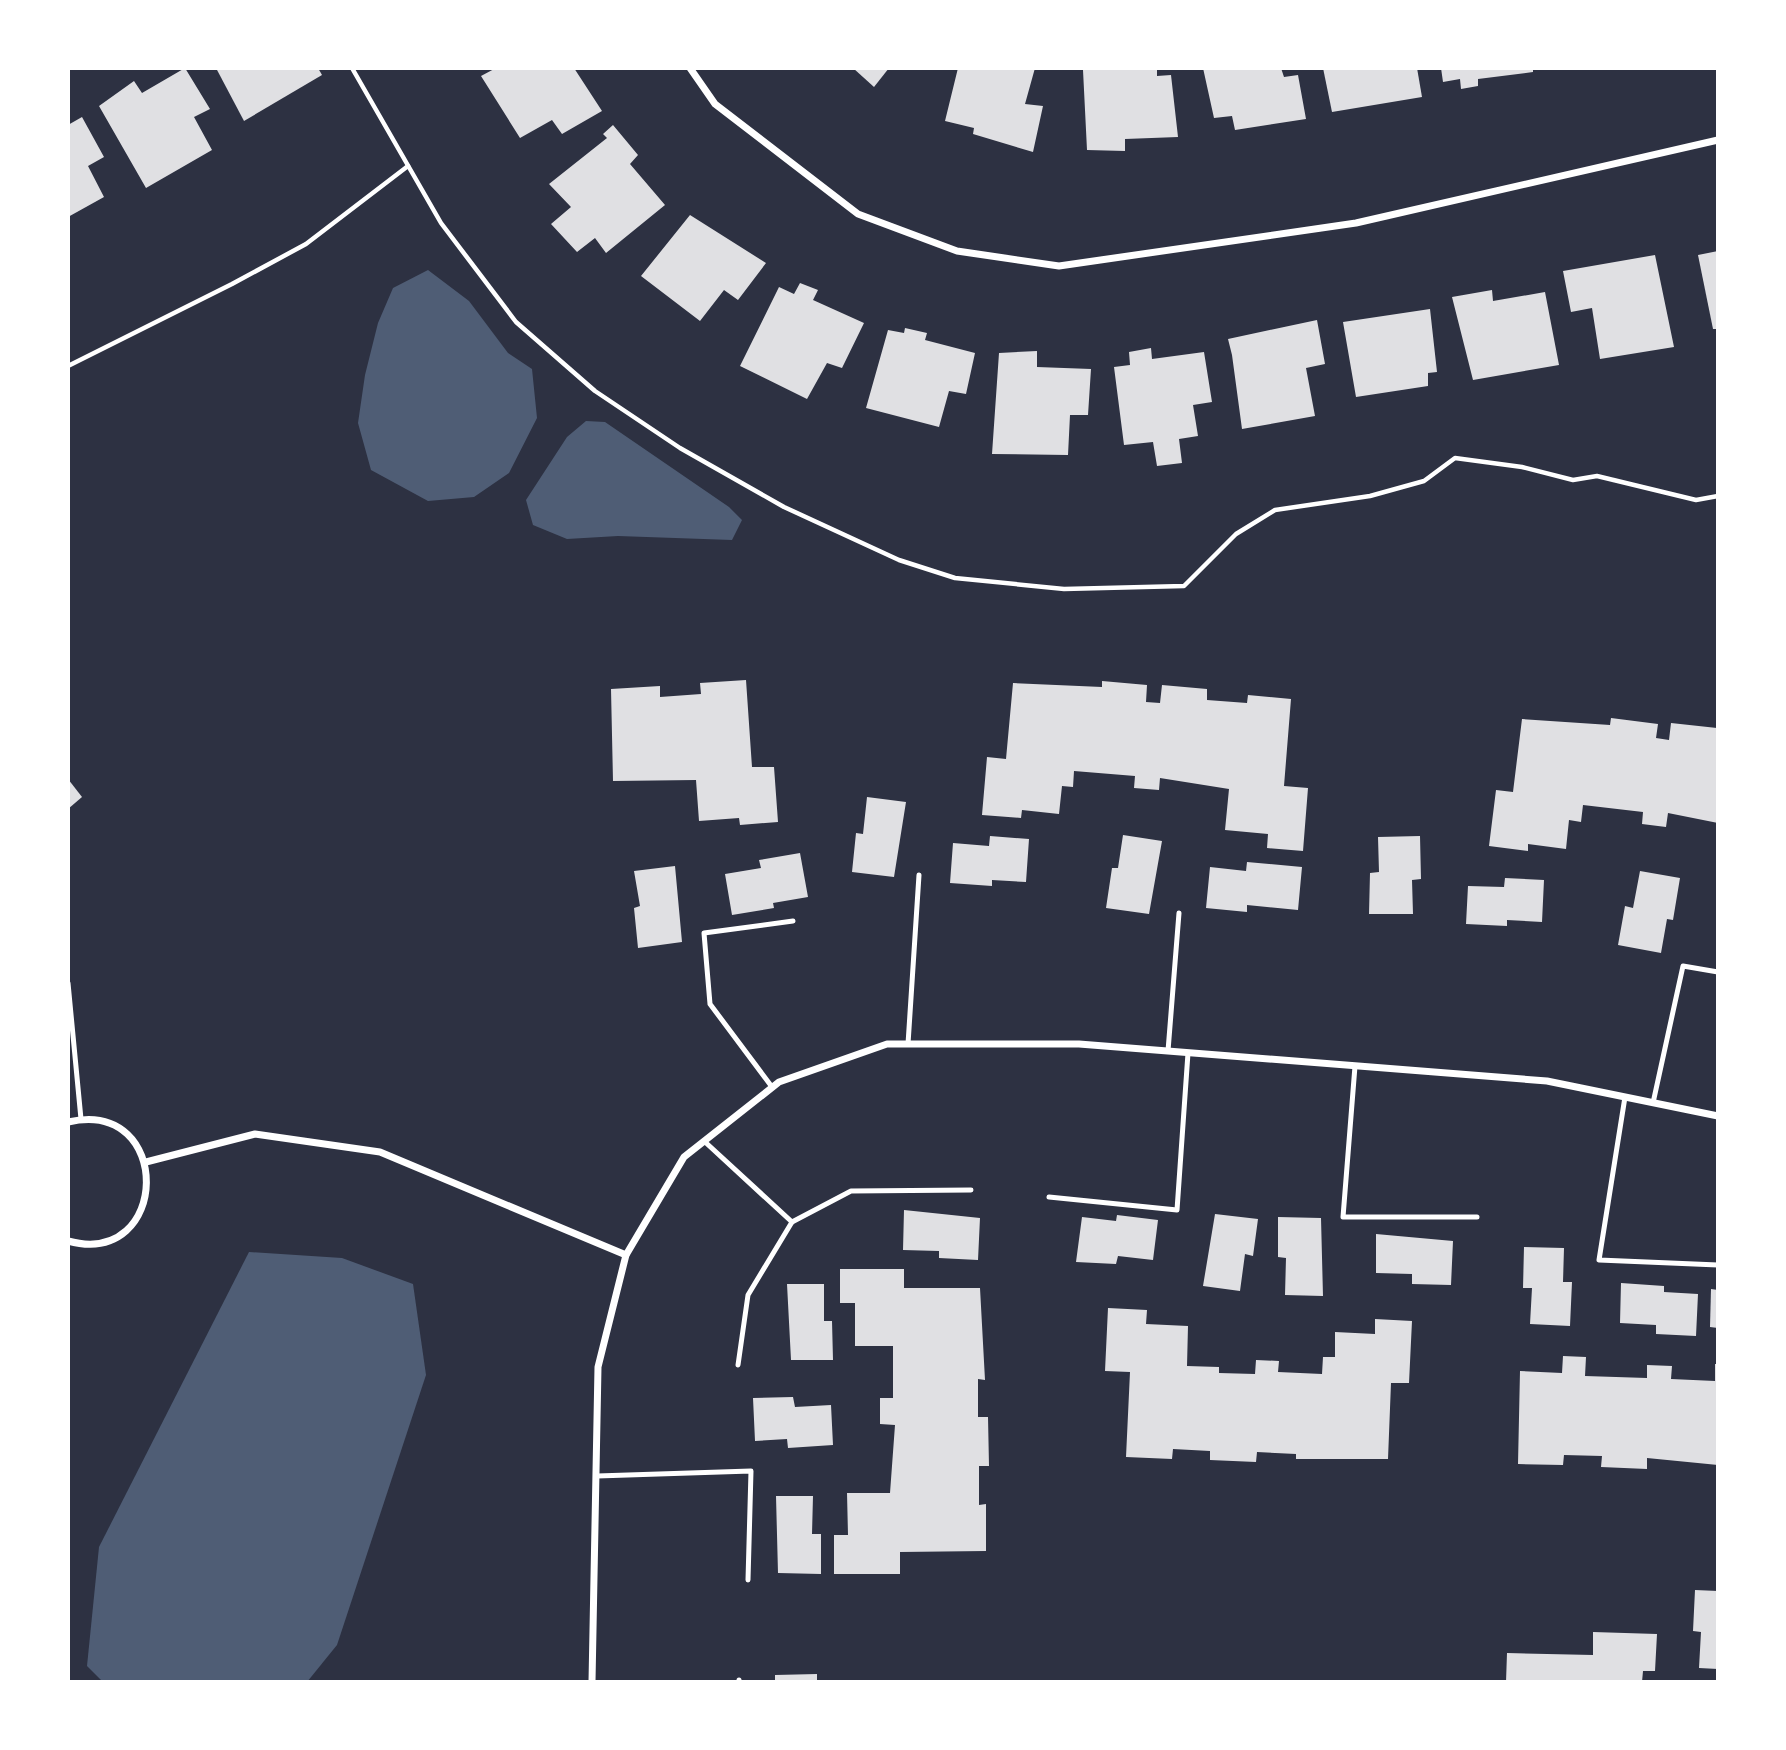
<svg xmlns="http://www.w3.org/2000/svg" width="1786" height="1750" viewBox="0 0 1786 1750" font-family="'Crimson Pro',serif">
<rect width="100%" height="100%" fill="#2d3142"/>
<!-- water -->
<g fill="#4f5d75">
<polygon points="428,270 469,301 508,353 532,369 537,418 509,473 474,497 428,501 371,470 358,423 365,375 378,323 393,288"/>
<polygon points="586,421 605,422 729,507 742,520 732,540 618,536 567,539 533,525 526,500 567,437"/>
<polygon points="249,1252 342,1258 413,1284 426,1375 337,1645 307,1682 103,1682 87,1666 99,1547"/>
</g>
<!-- building -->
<g fill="#e0e0e3">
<polygon points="185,68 210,109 194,117 212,150 146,188 99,106 134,81 142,93"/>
<polygon points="216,68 318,68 322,75 244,121"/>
<polygon points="496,68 574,68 602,111 562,134 552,120 520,138 481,76"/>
<polygon points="853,68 889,68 874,87"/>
<polygon points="958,68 1035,68 1025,104 1043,106 1033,152 973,134 974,128 945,121"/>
<polygon points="1157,68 1157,76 1171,75 1178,137 1125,139 1125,151 1087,150 1083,70"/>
<polygon points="1203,68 1281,68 1284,77 1298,75 1306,119 1235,130 1232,116 1214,118"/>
<polygon points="1323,68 1417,68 1422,97 1332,112"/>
<polygon points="1441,68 1533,68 1533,72 1478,79 1478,86 1461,89 1460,79 1443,82"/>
<polygon points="82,117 104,157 88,166 104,197 68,217 68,125"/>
<polygon points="613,125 638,155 630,164 665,205 606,253 595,238 577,252 551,224 571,207 549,184 607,138 603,134"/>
<polygon points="690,215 766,263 738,300 724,290 700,321 641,276"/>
<polygon points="1718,251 1718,329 1713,329 1698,255"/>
<polygon points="1655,255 1674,347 1600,359 1592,308 1571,312 1563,271"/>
<polygon points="800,283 818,290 813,300 864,323 842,368 827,363 807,399 740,366 779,287 794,294"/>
<polygon points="1492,290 1493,301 1545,292 1559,365 1473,380 1452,297"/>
<polygon points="1430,309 1437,372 1428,373 1428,386 1356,397 1343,322"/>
<polygon points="1317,320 1325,364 1306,368 1315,416 1242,429 1232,355 1228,339"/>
<polygon points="905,328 927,333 925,340 975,353 966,394 949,391 939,427 866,408 888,330 904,333"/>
<polygon points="1151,348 1152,359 1204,352 1212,402 1193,405 1198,436 1179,439 1182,463 1157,466 1153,442 1124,445 1114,367 1130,365 1129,352"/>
<polygon points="1037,351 1037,367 1091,369 1088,415 1070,415 1068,455 992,454 999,353"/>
<polygon points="746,680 752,767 774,767 778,822 740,825 739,818 699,821 696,780 613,781 611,689 660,686 660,697 701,694 700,683"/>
<polygon points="1102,681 1147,685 1146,702 1160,703 1162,685 1207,689 1207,700 1247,703 1248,695 1291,699 1284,786 1308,788 1303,851 1267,848 1268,834 1225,830 1229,789 1160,778 1159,790 1134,788 1135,776 1074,771 1073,787 1062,786 1059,814 1022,810 1021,818 982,815 987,757 1006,759 1013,683 1102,687"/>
<polygon points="1611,718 1658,724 1656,738 1669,740 1671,723 1717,728 1718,823 1668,813 1666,827 1642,824 1643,812 1583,805 1581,822 1569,820 1566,849 1528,844 1528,851 1489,846 1496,790 1513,792 1522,719 1610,725"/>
<polygon points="68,779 82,797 68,809"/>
<polygon points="867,797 906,802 894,877 852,872 856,833 863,834"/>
<polygon points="1123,835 1162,841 1149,914 1106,908 1112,868 1118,868"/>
<polygon points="990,836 1029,839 1026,882 992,880 992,886 950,883 953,843 989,846"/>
<polygon points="1420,836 1421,879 1412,880 1413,914 1369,914 1370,873 1379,872 1378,837"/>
<polygon points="800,853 808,897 773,903 774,908 732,915 725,874 761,868 759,860"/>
<polygon points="1247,862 1302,867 1298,910 1247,905 1247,912 1206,908 1210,867 1246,871"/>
<polygon points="675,866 682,942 638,948 634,908 640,906 634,871"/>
<polygon points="1640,871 1680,878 1673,920 1667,919 1661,953 1618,945 1625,906 1633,908"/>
<polygon points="1505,878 1544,880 1542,922 1507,920 1507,926 1466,924 1468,886 1504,887"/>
<polygon points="904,1210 980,1218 978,1260 939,1258 939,1251 903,1250"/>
<polygon points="1215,1214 1258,1219 1253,1256 1245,1254 1240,1291 1203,1286"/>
<polygon points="1117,1215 1158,1220 1153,1260 1118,1256 1116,1264 1076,1262 1082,1217 1116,1221"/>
<polygon points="1278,1217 1321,1218 1323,1296 1285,1295 1286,1258 1278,1257"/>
<polygon points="1376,1234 1453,1241 1451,1285 1412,1284 1412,1274 1376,1273"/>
<polygon points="1524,1247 1564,1248 1563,1282 1572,1282 1570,1326 1530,1324 1532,1288 1523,1288"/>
<polygon points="840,1269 904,1269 904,1288 980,1288 985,1380 978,1379 978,1417 988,1417 989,1466 979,1466 979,1505 986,1504 986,1551 900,1552 900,1574 834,1574 834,1535 848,1535 847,1493 890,1493 895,1425 880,1424 880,1398 893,1398 893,1346 855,1346 855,1303 840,1303"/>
<polygon points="1621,1283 1664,1286 1664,1292 1698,1294 1696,1336 1656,1334 1656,1325 1620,1323"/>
<polygon points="787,1284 824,1284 824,1321 832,1321 833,1360 791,1360"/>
<polygon points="1711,1289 1718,1290 1718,1328 1710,1327"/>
<polygon points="1108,1308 1147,1310 1146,1324 1188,1326 1187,1366 1219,1367 1219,1373 1255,1374 1256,1360 1279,1361 1278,1372 1322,1374 1323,1357 1335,1357 1335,1332 1375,1334 1375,1319 1412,1321 1409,1383 1391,1383 1388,1459 1296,1459 1296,1454 1257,1452 1256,1462 1210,1460 1210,1451 1173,1449 1172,1459 1126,1457 1130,1372 1105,1371"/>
<polygon points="1563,1356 1586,1357 1585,1376 1647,1378 1647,1365 1672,1366 1671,1379 1715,1381 1715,1364 1718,1364 1718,1465 1647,1458 1647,1469 1601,1467 1602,1456 1564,1455 1563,1465 1518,1464 1520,1371 1562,1373"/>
<polygon points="793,1397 795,1407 831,1405 833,1445 788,1448 787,1439 755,1441 753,1398"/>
<polygon points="776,1496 813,1496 812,1534 821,1534 821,1574 778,1573"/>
<polygon points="1695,1590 1718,1591 1718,1669 1699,1668 1701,1632 1693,1631"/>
<polygon points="1593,1632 1657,1634 1655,1671 1643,1671 1642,1682 1506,1682 1507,1653 1593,1655"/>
<polygon points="817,1674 817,1682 775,1682 775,1675"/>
</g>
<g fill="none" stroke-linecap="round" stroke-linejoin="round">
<!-- path -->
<g stroke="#fff" stroke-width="4.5">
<polyline points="352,68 441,223 516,322 595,391 680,448 784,507 899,560 955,578 1064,589 1184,586 1236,534 1275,510 1370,496 1424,481 1455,458 1522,467 1573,480 1597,476 1696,500 1718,496"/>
<polyline points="68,366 232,284 306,244 408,166"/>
</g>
<!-- service -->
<g stroke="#fff" stroke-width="5">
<polyline points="68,983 81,1119"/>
<polyline points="908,1044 919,875"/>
<polyline points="1168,1051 1179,913"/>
<polyline points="1355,1066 1343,1217 1477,1217"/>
<polyline points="772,1087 710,1004 704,933 793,921"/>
<polyline points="1625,1097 1599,1260 1718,1265"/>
<polyline points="1653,1103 1683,966 1718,972"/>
<polyline points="704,1141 792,1222 851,1191 971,1190"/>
<polyline points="1049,1197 1177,1210 1188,1053"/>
<polyline points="738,1365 748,1295 792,1222"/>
<polyline points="597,1476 751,1471 748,1580"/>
<polyline points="739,1680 739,1682"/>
</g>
<!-- minor -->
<g stroke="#fff" stroke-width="7">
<polyline points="690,68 715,104 858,214 957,251 1059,266 1356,223 1718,140"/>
<path d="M68,1122C174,1097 171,1269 68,1241"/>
<polyline points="146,1162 255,1134 380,1152 626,1255"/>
<polyline points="592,1682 598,1367 626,1255 684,1157 779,1082 887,1044 1079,1044 1547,1081 1718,1116"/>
</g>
</g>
<!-- border -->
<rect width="1786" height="1750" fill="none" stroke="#ffffff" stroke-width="140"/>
</svg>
